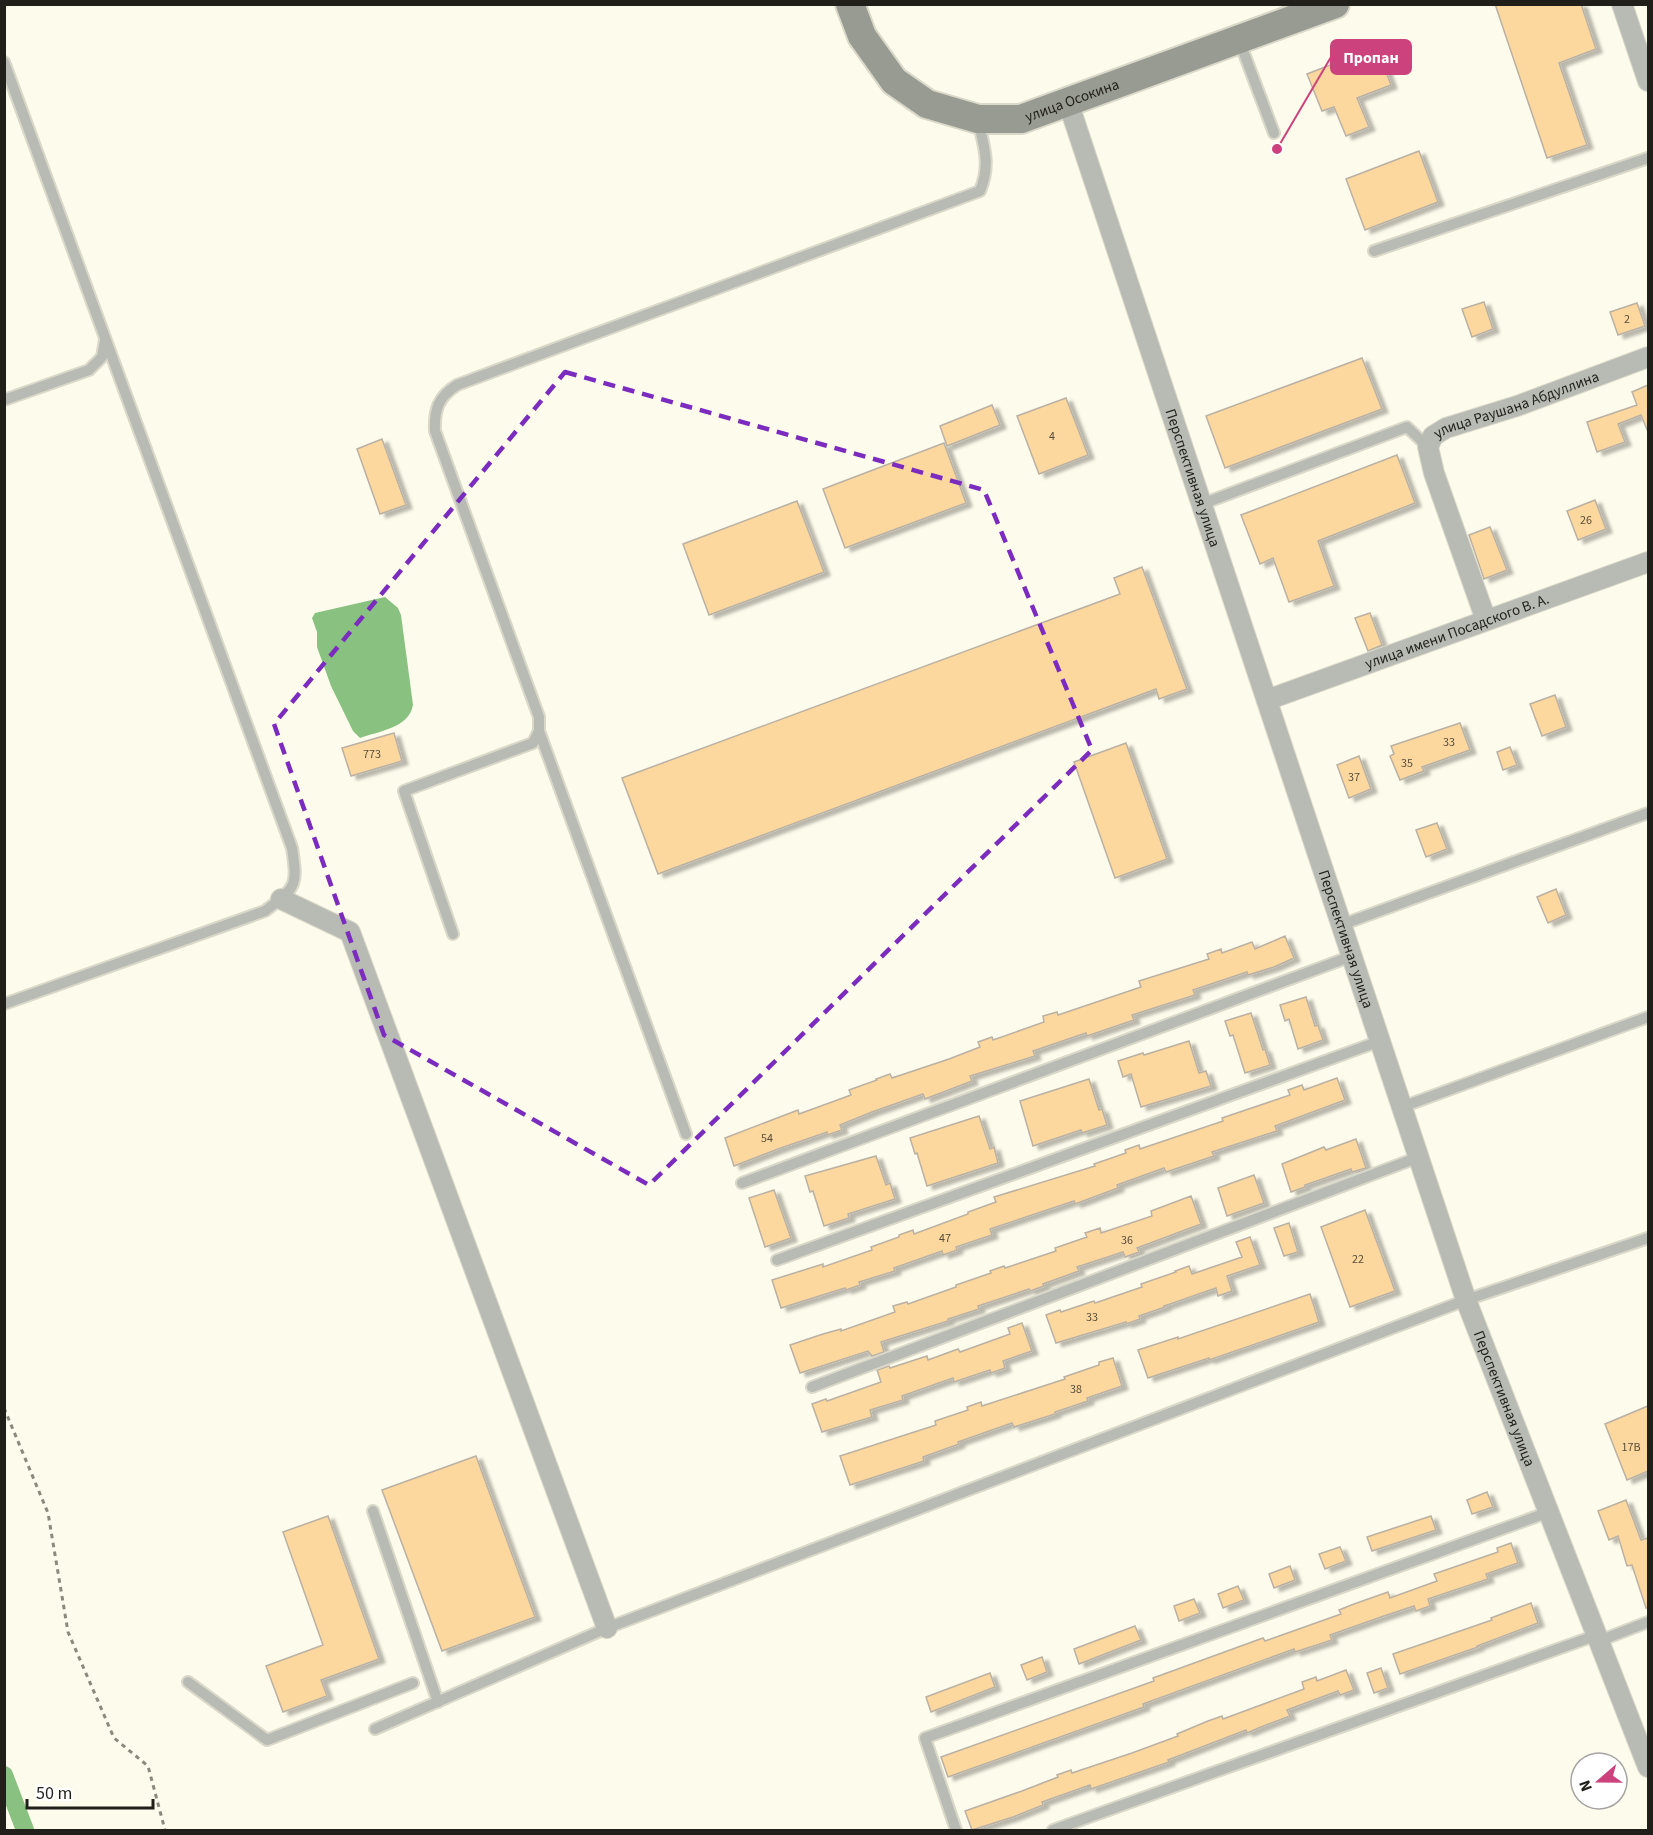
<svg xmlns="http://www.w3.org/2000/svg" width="1653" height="1835" viewBox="0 0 1653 1835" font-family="'Source Sans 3',sans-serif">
<defs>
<filter id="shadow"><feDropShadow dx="6" dy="3.5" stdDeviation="1.5" flood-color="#0004"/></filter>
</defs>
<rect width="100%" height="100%" fill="#fdfbeb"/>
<!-- water -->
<path fill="#89c181" d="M385,597L398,608L401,615L413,705C409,728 379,731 360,738L353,731L331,686L317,647V632L312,618L315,613Z"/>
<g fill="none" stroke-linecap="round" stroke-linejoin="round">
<!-- canal -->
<polyline stroke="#89c181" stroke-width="18" points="4,1775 25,1830"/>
</g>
<!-- building -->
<g fill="#fcd89e" stroke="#bab1a4" stroke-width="1.5" filter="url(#shadow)">
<polygon points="1495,4 1581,4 1596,49 1559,63 1587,145 1547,158"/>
<polygon points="1377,47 1391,85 1357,98 1369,127 1346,136 1334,107 1322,111 1307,74"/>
<polygon points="1419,151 1438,202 1365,230 1346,179"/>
<polygon points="1484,302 1493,329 1472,337 1462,309"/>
<polygon points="1637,303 1645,326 1618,335 1610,312"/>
<polygon points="1362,358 1382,409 1225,468 1206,416"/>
<polygon points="1648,385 1648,432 1641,415 1618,424 1625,442 1597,452 1587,422 1637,405 1632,392"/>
<polygon points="1066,398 1088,455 1039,474 1017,416"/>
<polygon points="992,405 1000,425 947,446 940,426"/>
<polygon points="382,439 406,505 380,514 357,449"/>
<polygon points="944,443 966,503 845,548 823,489"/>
<polygon points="1397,455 1415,503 1318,541 1334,586 1289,602 1273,558 1260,564 1241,515"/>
<polygon points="1595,500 1606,529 1578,540 1567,511"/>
<polygon points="797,501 824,572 709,615 683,544"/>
<polygon points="1490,527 1507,570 1484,579 1469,535"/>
<polygon points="1142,567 1187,689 1159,699 1156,689 658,874 622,778 1120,594 1114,578"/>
<polygon points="1370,613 1382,645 1368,651 1355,618"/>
<polygon points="1555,695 1566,727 1542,736 1530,704"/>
<polygon points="1460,723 1470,750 1422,767 1424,771 1400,780 1390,756 1394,754 1391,746"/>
<polygon points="394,733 402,761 351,776 342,748"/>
<polygon points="1126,743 1167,859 1115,878 1074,762"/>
<polygon points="1510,747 1517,765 1503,770 1497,752"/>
<polygon points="1359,756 1371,789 1349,798 1337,765"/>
<polygon points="1437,823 1447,849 1426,857 1416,830"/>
<polygon points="1556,889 1566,915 1548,923 1537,897"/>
<polygon points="1285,936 1294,958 1274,967 1248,975 1247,972 1193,990 1195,995 1132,1015 1134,1020 1087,1036 1086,1033 1033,1051 1035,1056 970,1076 972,1081 925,1099 923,1094 872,1112 840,1125 842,1130 827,1135 827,1132 778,1149 734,1166 725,1138 798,1110 799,1114 851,1095 849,1090 877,1080 876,1079 890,1074 892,1078 949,1059 980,1047 978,1042 992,1037 993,1040 1044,1022 1043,1016 1057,1012 1058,1015 1141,987 1139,981 1209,959 1207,954 1221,949 1222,953 1252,942 1255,949"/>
<polygon points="1306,997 1315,1026 1318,1025 1323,1040 1298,1049 1289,1019 1285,1021 1280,1005"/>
<polygon points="1251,1013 1263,1050 1265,1049 1270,1065 1245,1073 1233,1035 1230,1036 1225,1021"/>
<polygon points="1189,1041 1199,1073 1206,1071 1211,1086 1141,1107 1131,1074 1123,1077 1118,1061 1143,1053 1144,1055"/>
<polygon points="1337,1078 1345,1100 1275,1126 1277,1131 1212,1152 1214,1156 1166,1172 1164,1168 1117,1185 1118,1188 1075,1204 1074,1201 990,1229 992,1235 956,1247 957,1250 943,1255 942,1251 894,1268 895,1271 859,1282 860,1285 846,1290 845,1288 781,1308 772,1280 823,1264 823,1267 872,1250 871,1247 899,1237 899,1235 913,1230 914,1234 968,1214 968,1212 996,1202 994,1197 1095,1166 1094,1164 1126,1153 1125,1150 1139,1145 1140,1149 1223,1121 1222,1118 1290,1095 1288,1090 1302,1085 1304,1090"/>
<polygon points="1089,1079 1099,1110 1102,1109 1107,1125 1082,1133 1081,1130 1033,1146 1020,1101"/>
<polygon points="979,1116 990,1149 994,1147 998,1163 927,1186 917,1153 915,1154 910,1138"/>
<polygon points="1356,1139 1366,1168 1352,1172 1351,1169 1305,1185 1305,1187 1291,1192 1282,1164 1324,1147 1326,1150"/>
<polygon points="876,1156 886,1185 890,1183 895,1199 848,1214 849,1218 824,1226 813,1191 810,1192 805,1176"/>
<polygon points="1254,1175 1264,1203 1227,1216 1218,1188"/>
<polygon points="774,1190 791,1238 765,1247 749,1198"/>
<polygon points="1191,1196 1201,1224 1137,1248 1139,1252 1125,1257 1123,1252 1077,1267 1079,1271 1043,1284 1044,1286 1030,1291 1029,1289 978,1306 979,1309 948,1319 948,1321 881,1342 884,1352 872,1356 868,1351 800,1373 790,1345 823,1334 841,1329 841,1331 895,1312 893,1306 907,1302 908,1304 956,1287 956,1285 991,1273 990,1271 1004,1266 1005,1268 1056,1251 1055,1248 1087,1237 1085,1233 1100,1228 1101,1233 1152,1216 1151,1211"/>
<polygon points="1365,1210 1395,1291 1350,1307 1321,1227"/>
<polygon points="1289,1223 1298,1252 1284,1256 1274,1228"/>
<polygon points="1250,1237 1260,1265 1227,1276 1232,1291 1218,1296 1216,1288 1164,1306 1165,1307 1139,1316 1140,1319 1126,1324 1126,1322 1056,1343 1046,1315 1060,1310 1061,1312 1094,1301 1095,1303 1142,1287 1141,1284 1176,1272 1175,1271 1189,1266 1192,1274 1242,1257 1236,1242"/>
<polygon points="1310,1294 1319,1322 1209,1360 1209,1358 1148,1378 1138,1350 1178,1337 1178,1339"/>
<polygon points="1022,1323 1032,1351 1003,1361 1005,1368 991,1373 990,1370 954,1382 953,1378 902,1396 903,1400 870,1410 872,1417 822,1432 812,1404 826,1399 827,1401 881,1382 877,1370 889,1366 890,1368 927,1356 928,1360 958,1349 960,1352 1010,1334 1008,1328"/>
<polygon points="1113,1358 1122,1386 1087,1398 1088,1401 1055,1412 1055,1414 1014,1427 1012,1423 958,1442 959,1444 923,1457 924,1461 850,1485 840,1456 936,1425 935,1421 968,1410 967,1407 981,1402 982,1406 1065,1379 1064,1377 1099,1365 1099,1362"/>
<polygon points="1648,1406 1648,1471 1627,1480 1605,1424"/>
<polygon points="476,1456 535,1617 442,1651 382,1490"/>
<polygon points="1487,1492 1493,1507 1472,1514 1467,1500"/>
<polygon points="1626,1500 1641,1540 1648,1538 1648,1608 1646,1608 1632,1565 1627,1566 1618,1536 1609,1540 1598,1511"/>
<polygon points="328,1516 379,1659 321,1680 327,1696 283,1712 266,1666 323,1645 283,1532"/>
<polygon points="1431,1516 1436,1530 1372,1551 1367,1537"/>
<polygon points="1511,1543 1518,1563 1486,1574 1488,1579 1428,1599 1430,1606 1416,1611 1414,1606 1381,1617 1330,1635 1332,1640 1295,1652 1294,1649 1143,1704 1144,1707 948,1777 941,1757 1154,1681 1153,1678 1263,1638 1265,1641 1341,1614 1339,1610 1354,1604 1388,1592 1390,1598 1437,1581 1434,1574 1498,1552 1497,1548"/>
<polygon points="1340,1547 1346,1561 1325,1569 1319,1554"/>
<polygon points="1290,1566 1295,1580 1274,1588 1269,1574"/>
<polygon points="1238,1586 1244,1600 1223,1608 1218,1594"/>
<polygon points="1194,1599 1200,1613 1179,1621 1174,1606"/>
<polygon points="1531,1603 1538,1623 1477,1646 1478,1647 1400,1674 1393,1654 1492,1620 1491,1618"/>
<polygon points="1135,1626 1141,1640 1079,1664 1074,1649"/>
<polygon points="1042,1657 1047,1672 1027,1680 1021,1665"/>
<polygon points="1381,1668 1388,1688 1374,1693 1367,1673"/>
<polygon points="1346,1670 1354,1690 1340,1695 1338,1691 1287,1710 1290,1716 1261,1727 1247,1733 1246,1730 1168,1760 1169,1762 1091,1789 1090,1785 1042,1802 1043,1805 1013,1817 972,1830 965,1811 1022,1791 1058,1777 1057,1775 1071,1770 1072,1773 1132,1753 1178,1736 1177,1734 1208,1721 1222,1716 1223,1719 1304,1689 1302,1682 1316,1677 1317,1681"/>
<polygon points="990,1673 995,1687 931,1712 926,1697"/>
</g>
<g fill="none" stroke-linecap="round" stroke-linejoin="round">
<defs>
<g id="lane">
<polyline points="1239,40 1274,133"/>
<path d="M4,62L292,848C298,887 296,887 265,911L4,1004"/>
<polyline points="1374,251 1648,158"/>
<polyline points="4,400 89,370 102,357 105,340"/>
<polyline points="1202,504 1407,427 1428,447"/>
<polyline points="539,731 686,1134"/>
<polyline points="1341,925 1648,813"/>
<path d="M453,934L404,791L533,743L539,731V717L435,431C434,410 438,397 457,385L980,191C991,164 984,147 978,120"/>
<polyline points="1402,1107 1648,1017"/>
<polyline points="742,1183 1352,956"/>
<polyline points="777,1260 1380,1041"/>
<polyline points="812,1387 1419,1157"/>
<polyline points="373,1511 438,1702"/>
<polyline points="1599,1641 1648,1622"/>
<polyline points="188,1682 267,1740 413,1683"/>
<polyline points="375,1729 607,1628 1466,1300 1648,1238"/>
<polyline points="956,1830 925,1738 1549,1512"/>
<polyline points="1053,1830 1597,1635"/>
</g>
<g id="street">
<polyline points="1622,4 1648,81"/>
<path id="s1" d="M1068,102L1466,1300L1648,1767"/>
<path id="s2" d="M1486,620L1434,473L1428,447L1433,436L1446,428L1517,406L1648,357"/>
<path id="s3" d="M1267,700L1648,562"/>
<polyline points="281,899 350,932 607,1628"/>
</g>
<g id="secondary">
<path id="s4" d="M850,4L862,36L894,81L927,104L978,119H1021L1335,4"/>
</g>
</defs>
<!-- lane casing -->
<use href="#lane" stroke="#dad8c9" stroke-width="14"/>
<!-- street casing -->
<use href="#street" stroke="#dad8c9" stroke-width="22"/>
<!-- secondary casing -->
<use href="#secondary" stroke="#dad8c9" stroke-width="32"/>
<!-- path -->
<polyline stroke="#8a897e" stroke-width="3" stroke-dasharray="4.5 4.5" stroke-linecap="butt" points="4,1408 48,1513 68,1632 114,1738 148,1766 165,1830"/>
<!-- lane -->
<use href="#lane" stroke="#b8bab4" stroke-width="10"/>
<!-- street -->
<use href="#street" stroke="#b8bab4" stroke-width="20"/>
<!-- secondary -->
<use href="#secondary" stroke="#989b92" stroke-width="28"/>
</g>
<!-- marked area -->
<path fill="none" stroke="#7b2cbf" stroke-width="4.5" stroke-dasharray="12 8" stroke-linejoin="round" d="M565,372L984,490L1092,750L649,1185L384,1035L274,724Z"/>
<g text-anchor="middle" stroke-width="6" stroke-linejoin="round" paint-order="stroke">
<!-- number labels -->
<g font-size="12" fill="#574d3a">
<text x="1627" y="323">2</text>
<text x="1052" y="440">4</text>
<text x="1586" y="524">26</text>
<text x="1449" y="746">33</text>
<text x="372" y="758">773</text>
<text x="1407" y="767">35</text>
<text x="1354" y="781">37</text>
<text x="767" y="1142">54</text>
<text x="945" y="1242">47</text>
<text x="1127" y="1244">36</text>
<text x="1358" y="1263">22</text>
<text x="1092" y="1321">33</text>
<text x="1076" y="1393">38</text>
<text x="1631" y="1451">17В</text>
</g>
<!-- street labels -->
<g font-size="15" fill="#201f19" stroke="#fff">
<text dy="5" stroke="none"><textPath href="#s4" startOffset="280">улица Осокина</textPath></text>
<text dy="5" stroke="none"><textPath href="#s2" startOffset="284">улица Раушана Абдуллина</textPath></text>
<text dy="5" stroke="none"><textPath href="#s1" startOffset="396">Перспективная улица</textPath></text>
<text dy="5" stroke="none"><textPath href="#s3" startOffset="202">улица имени Посадского В. А.</textPath></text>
<text dy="5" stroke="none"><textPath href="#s1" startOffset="882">Перспективная улица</textPath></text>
<text dy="5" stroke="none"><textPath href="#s1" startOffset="1368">Перспективная улица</textPath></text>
</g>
</g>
<!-- callouts -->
<path fill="none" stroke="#cb427d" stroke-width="2" d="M1277 149L1331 57"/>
<circle fill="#cb427d" stroke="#fff" stroke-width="2" cx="1277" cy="149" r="6"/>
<rect fill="#cb427d" stroke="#cb427d" stroke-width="2" x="1331" y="40" width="80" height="34" rx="6"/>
<g font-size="16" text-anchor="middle" font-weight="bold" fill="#fff">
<text x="1371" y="63">Пропан</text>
</g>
<!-- border -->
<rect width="1653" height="1835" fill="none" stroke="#201f19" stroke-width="12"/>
<!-- north arrow -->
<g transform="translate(1599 1781) rotate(250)"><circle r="28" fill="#ffffff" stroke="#a6a5a3" stroke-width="1.5"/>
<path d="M0-4.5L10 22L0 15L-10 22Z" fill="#cb427d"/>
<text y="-9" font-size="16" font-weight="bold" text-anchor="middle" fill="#201f19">N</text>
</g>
<!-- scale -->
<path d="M27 1799v9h126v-9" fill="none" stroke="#201f19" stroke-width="3"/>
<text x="36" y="1799" font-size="18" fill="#201f19" stroke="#ffffff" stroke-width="4.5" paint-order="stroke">50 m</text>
</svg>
